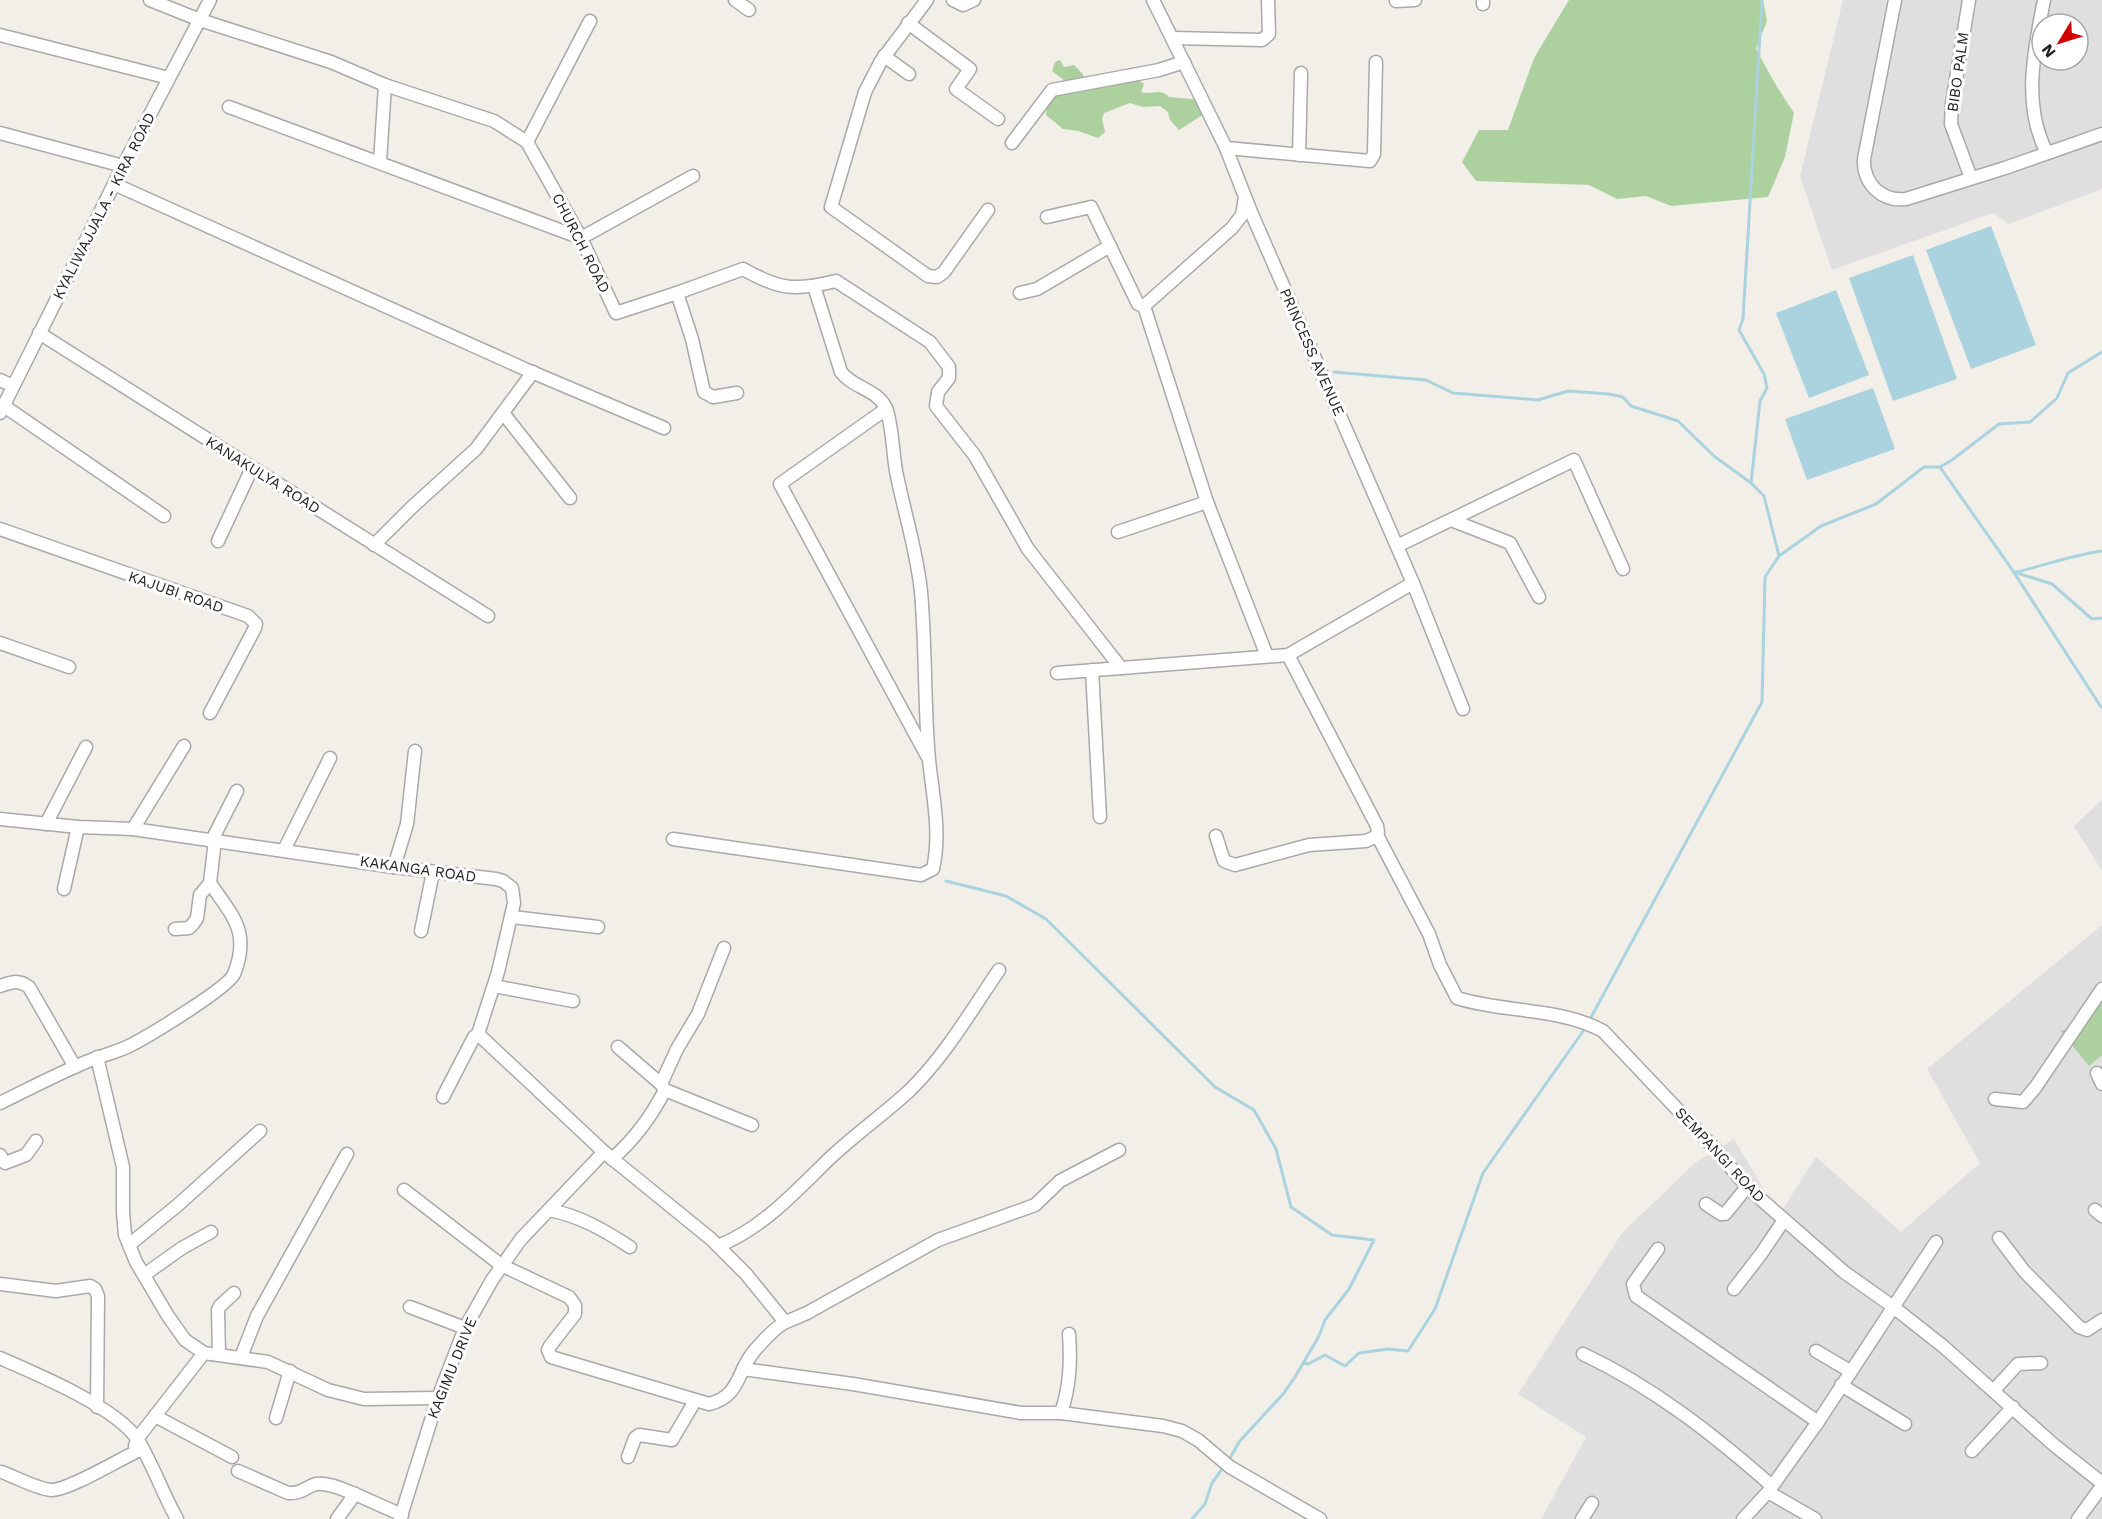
<svg xmlns="http://www.w3.org/2000/svg" width="2102" height="1519" viewBox="0 0 2102 1519" font-family="'Work Sans',sans-serif">
<rect width="100%" height="100%" fill="#f2efe9"/>
<!-- residential -->
<g fill="#e0dfdf" fill-rule="evenodd">
<path d="M1843,0H2102V189L2009,224L1993,213L1832,270L1800,176ZM2042,24H2078V60H2042Z"/>
<polygon points="2102,800 2102,871 2074,826"/>
<polygon points="2102,925 2102,1519 1541,1519 1586,1437 1518,1394 1622,1233 1696,1162 1734,1139 1779,1215 1816,1157 1901,1232 1980,1163 1927,1069"/>
</g>
<!-- forest -->
<g fill="#add19e">
<polygon points="1569,0 1763,0 1767,21 1756,49 1777,87 1794,113 1785,157 1768,197 1671,206 1646,196 1617,199 1589,185 1476,181 1462,162 1479,130 1508,130 1534,58"/>
<path d="M1060,60L1064,67L1074,65L1083,74L1084,82L1130,75L1144,84L1141,92C1151,96 1160,87 1169,97L1192,99L1200,97L1204,114L1179,130L1170,120L1168,112L1160,106L1143,107L1130,103L1104,113L1102,119L1105,132L1098,138L1078,131L1063,129L1046,115L1047,104L1065,81L1052,71L1055,62Z"/>
<polygon points="2102,992 2102,1055 2089,1066 2060,1030 2070,1030"/>
</g>
<!-- water -->
<g fill="#aad3df">
<polygon points="1991,226 2036,345 1971,369 1926,250"/>
<polygon points="1913,255 1957,379 1893,401 1849,278"/>
<polygon points="1836,290 1869,375 1809,398 1776,313"/>
<polygon points="1873,388 1895,449 1807,480 1785,419"/>
</g>
<g fill="none" stroke-linecap="round" stroke-linejoin="round">
<!-- stream -->
<g stroke="#aad3df" stroke-width="3">
<polyline points="1762,0 1743,319 1739,330 1764,374 1767,388 1760,401 1751,483 1764,496 1779,556"/>
<polyline points="1334,372 1426,380 1453,393 1538,400 1568,391 1609,394 1623,397 1631,406 1678,421 1714,456 1751,483"/>
<polyline points="1940,467 2011,568 2101,707"/>
<polyline points="2014,572 2052,584 2092,619 2102,618"/>
<path d="M2017,572C2045,565 2073,555 2102,551"/>
<polyline points="946,881 1006,896 1046,919 1215,1087 1254,1110 1276,1149 1291,1207 1332,1235 1374,1240 1349,1289 1325,1320 1319,1336 1295,1377 1284,1393 1239,1442 1229,1460"/>
<polyline points="1589,1021 1762,702 1765,577 1779,556 1821,526 1876,504 1924,467 1940,467 1952,460 1999,424 2030,422 2057,398 2068,373 2102,352"/>
<polyline points="1304,1363 1308,1364 1325,1355 1345,1366 1359,1353 1388,1349 1408,1351 1435,1309 1483,1173 1586,1027"/>
<polyline points="1192,1519 1205,1504 1212,1483 1225,1465"/>
</g>
<defs>
<g id="minor">
<path d="M150,0L200,20L331,62L385,85L494,121L527,142L581,238L616,313L677,293L743,269C780,290 795,291 836,281L930,342L949,367V378L938,392L936,406L975,456L1028,549L1121,668"/>
<polyline points="735,0 749,10"/>
<polyline points="927,0 881,61 865,92 831,207 928,276 937,277 944,272 988,210"/>
<polyline points="953,0 963,5 974,0"/>
<polyline points="1153,0 1226,148 1251,212 1413,583 1463,709"/>
<path d="M1895,0L1864,159C1863,183 1881,202 1906,199L2005,168L2102,134"/>
<polyline points="1969,0 1952,104 1951,124 1971,178"/>
<path d="M2044,0C2034,51 2022,105 2047,153"/>
<polyline points="1396,1 1415,0"/>
<polyline points="1483,4 1483,0"/>
<polyline points="908,23 970,69 956,89 998,119"/>
<polyline points="0,35 169,78"/>
<polyline points="1173,38 1262,40 1269,34 1268,0"/>
<polyline points="884,56 909,74"/>
<polyline points="229,107 581,238 693,176"/>
<polyline points="0,133 123,166"/>
<polyline points="527,142 590,21"/>
<polyline points="1012,143 1052,90 1159,70 1184,62"/>
<polyline points="1226,148 1370,161 1374,154 1376,62"/>
<polyline points="1299,155 1301,73"/>
<polyline points="380,162 385,85"/>
<polyline points="114,184 527,370 664,428"/>
<polyline points="1047,217 1091,207 1138,304 1144,306 1207,502 1267,656"/>
<polyline points="677,293 692,339 704,392 713,397 737,393"/>
<polyline points="1020,293 1037,289 1110,246"/>
<polyline points="1144,306 1232,228 1242,215 1245,197"/>
<polyline points="39,333 488,616"/>
<polyline points="0,380 13,386"/>
<polyline points="4,406 164,516"/>
<polyline points="886,409 780,484 927,756"/>
<polyline points="0,413 123,166 210,0"/>
<polyline points="503,413 570,498"/>
<polyline points="1451,520 1510,543 1539,597"/>
<polyline points="0,529 248,616 256,624 255,628 210,713"/>
<polyline points="1118,532 1207,502"/>
<polyline points="218,541 252,468"/>
<polyline points="374,545 411,508 476,449 533,372"/>
<polyline points="1397,546 1574,460 1623,569"/>
<polyline points="0,643 69,667"/>
<polyline points="1092,670 1100,817"/>
<polyline points="1057,673 1288,655 1413,583"/>
<polyline points="0,819 78,827 133,829 394,867 496,879 503,881 512,888 514,903 498,972 478,1034 604,1152 711,1239 746,1274 785,1322"/>
<polyline points="46,824 86,747"/>
<polyline points="133,829 184,746"/>
<path d="M1377,835L1429,934L1440,965L1457,998C1504,1013 1559,1007 1603,1031L1716,1150L1747,1187L1844,1272L1892,1306L1944,1347L2054,1445L2102,1483"/>
<polyline points="1216,836 1224,861 1235,865 1309,845 1366,841 1375,837 1378,832 1377,826 1288,655"/>
<path d="M673,839L921,875L933,869C941,833 933,797 929,760C924,704 926,648 921,592C917,551 904,512 896,471C893,454 892,423 886,408C877,389 853,388 841,372L814,286"/>
<polyline points="212,840 237,791"/>
<polyline points="284,850 330,758"/>
<polyline points="394,867 407,824 415,751"/>
<polyline points="64,889 78,827"/>
<polyline points="512,917 598,927"/>
<polyline points="175,929 189,928 193,924 197,918 200,895 210,883"/>
<polyline points="421,931 433,872"/>
<path d="M0,986C12,982 18,979 29,987L75,1067"/>
<polyline points="494,986 573,1001"/>
<polyline points="618,1047 661,1084"/>
<polyline points="97,1057 123,1167 123,1212 125,1235 136,1262 168,1316 185,1340 204,1353 268,1362 328,1390 364,1399 438,1398"/>
<polyline points="2097,1073 2102,1084"/>
<polyline points="665,1090 752,1125"/>
<polyline points="443,1097 474,1037 478,1034"/>
<polyline points="1995,1099 2023,1102 2035,1088 2102,989"/>
<path d="M0,1103C29,1089 57,1074 86,1062C102,1055 119,1052 133,1044C150,1035 228,988 234,974C251,931 232,916 210,883L215,840"/>
<polyline points="0,1155 5,1163 26,1155 36,1141"/>
<path d="M612,1159C635,1139 651,1117 665,1090L661,1084L677,1049L698,1014L724,948"/>
<path d="M404,1190L501,1265L569,1297L575,1305V1314L550,1346L548,1350L551,1357L709,1404C741,1396 736,1372 755,1350C763,1341 775,1327 786,1322C793,1319 800,1316 807,1313L938,1240L1035,1205L1060,1181L1119,1150"/>
<polyline points="1706,1204 1721,1214 1725,1214 1747,1187"/>
<path d="M549,1210C580,1216 604,1230 630,1247"/>
<polyline points="2095,1210 2102,1216"/>
<polyline points="1999,1238 2024,1271 2079,1327 2087,1330 2102,1320"/>
<polyline points="129,1245 179,1204 260,1131"/>
<path d="M718,1246C763,1228 795,1192 829,1159C854,1135 883,1115 909,1091C945,1056 971,1011 999,970"/>
<polyline points="1658,1249 1633,1284 1636,1296 1818,1422"/>
<polyline points="144,1275 182,1248 211,1232"/>
<polyline points="0,1284 56,1291 90,1286 95,1289 98,1296 97,1407"/>
<polyline points="1734,1289 1761,1254 1784,1220"/>
<polyline points="410,1307 465,1328"/>
<polyline points="1816,1351 1850,1371"/>
<polyline points="219,1354 218,1310 220,1306 234,1293"/>
<path d="M1583,1354C1653,1387 1714,1435 1772,1486"/>
<polyline points="241,1357 257,1316 347,1154"/>
<path d="M0,1358C37,1374 116,1407 138,1440C153,1465 163,1494 177,1519"/>
<path d="M743,1369L853,1384L1021,1413H1061C1070,1386 1071,1362 1069,1334"/>
<polyline points="1841,1385 1905,1424"/>
<polyline points="1994,1390 2018,1364 2041,1363"/>
<polyline points="1061,1413 1163,1426 1182,1431 1198,1440 1230,1467 1320,1519"/>
<polyline points="155,1416 232,1457"/>
<polyline points="276,1418 290,1371"/>
<polyline points="135,1446 137,1439 204,1353"/>
<polyline points="1972,1451 2013,1407"/>
<polyline points="628,1457 635,1438 639,1435 672,1440 695,1401"/>
<path d="M238,1471L288,1493C302,1494 305,1487 316,1484C328,1482 344,1490 355,1494"/>
<path d="M2,1472C15,1477 38,1489 51,1490C68,1491 123,1457 142,1449"/>
<polyline points="1768,1492 1818,1422 1936,1242"/>
<polyline points="337,1519 355,1494 402,1515"/>
<polyline points="400,1519 438,1398 465,1328 492,1280 521,1239 604,1152"/>
<polyline points="1582,1519 1592,1503"/>
<polyline points="1743,1519 1768,1492 1815,1519"/>
<polyline points="2078,1519 2102,1486"/>
</g>
</defs>
<!-- minor casing -->
<use href="#minor" stroke="#a9a9a9" stroke-width="15"/>
<!-- minor -->
<use href="#minor" stroke="#fff" stroke-width="12"/>
</g>
<g text-anchor="middle" stroke-width="6" stroke-linejoin="round" paint-order="stroke">
<!-- street labels -->
<g font-size="15" fill="#222" stroke="#fff">
<text transform="translate(1958 72) rotate(-82)" y="5">BIBO PALM</text>
<text transform="translate(104 206) rotate(-63)" y="5">KYALIWAJJALA - KIRA ROAD</text>
<text transform="translate(581 243) rotate(63)" y="5">CHURCH ROAD</text>
<text transform="translate(1312 352) rotate(66)" y="5">PRINCESS AVENUE</text>
<text transform="translate(263 475) rotate(32)" y="5">KANAKULYA ROAD</text>
<text transform="translate(176 592) rotate(19)" y="5">KAJUBI ROAD</text>
<text transform="translate(418 869) rotate(8)" y="5">KAKANGA ROAD</text>
<text transform="translate(1720 1155) rotate(47)" y="5">SEMPANGI ROAD</text>
<text transform="translate(452 1368) rotate(-68)" y="5">KAGIMU DRIVE</text>
</g>
</g>
<!-- north arrow -->
<g transform="translate(2060 42) rotate(232)"><circle r="28" fill="#ffffff" stroke="#a7a7a7" stroke-width="1.5"/>
<path d="M0-4.5L10 22L0 15L-10 22Z" fill="#d40000"/>
<text y="-9" font-size="16" font-weight="bold" text-anchor="middle" fill="#222222">N</text>
</g>
</svg>
